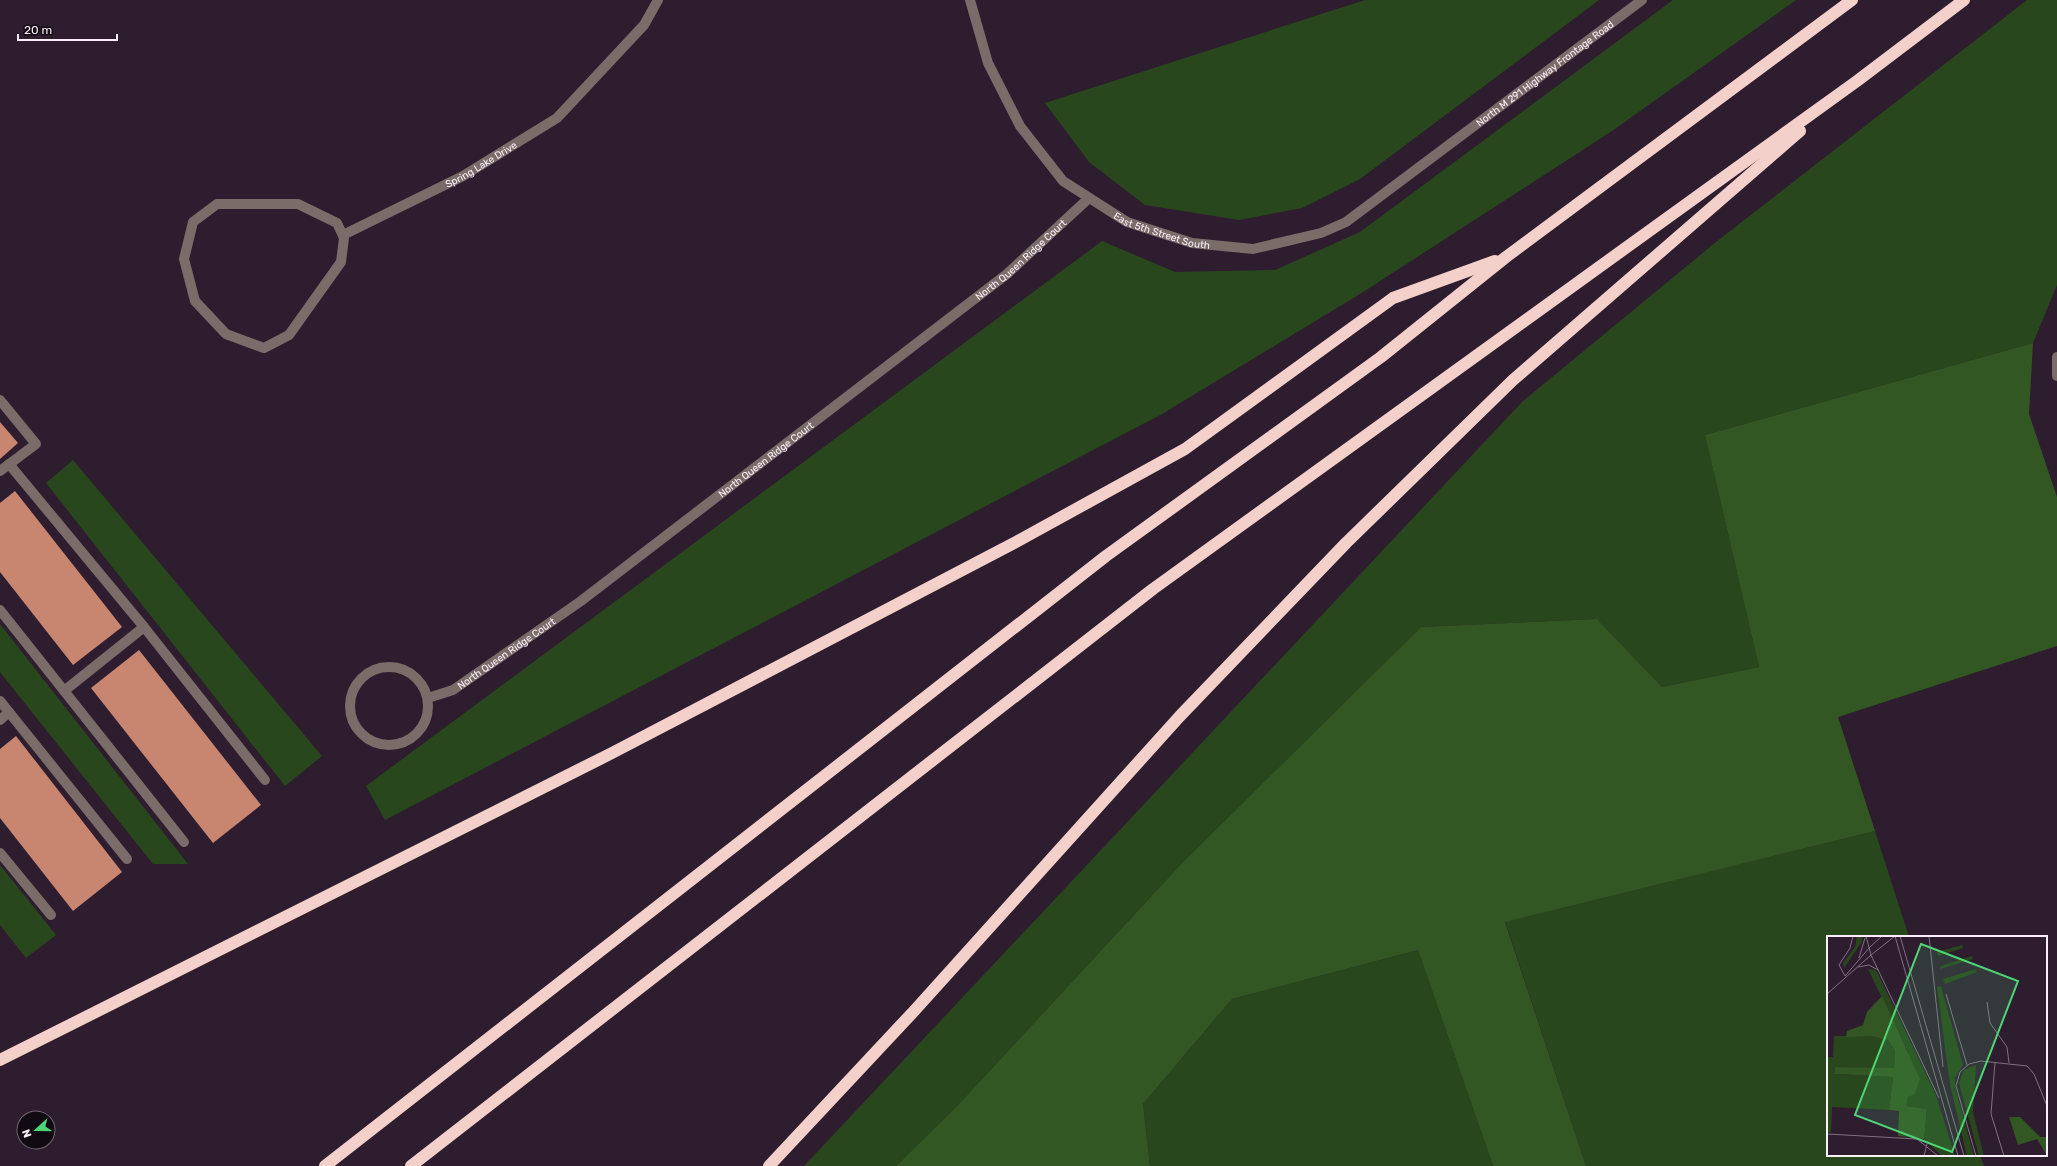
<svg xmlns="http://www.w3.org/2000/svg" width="2057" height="1166" viewBox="0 0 2057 1166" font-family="Rubik,sans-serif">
<rect width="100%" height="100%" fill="#2e1d2f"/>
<!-- green -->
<g fill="#29471c">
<polygon points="1365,0 1599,0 1360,179 1302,208 1239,220 1145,205 1089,162 1045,103"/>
<polygon points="1673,0 1796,0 1612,131 1360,294 1162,414 385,820 366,786 1102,241 1175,272 1275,270 1360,232"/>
<polygon points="2027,0 2057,0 2057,285 2033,343 1705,435 1759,667 1662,687 1597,619 1421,627 1183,862 957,1106 896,1166 804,1166 1523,401 1716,242"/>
<polygon points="73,460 322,756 285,786 46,483"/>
<polygon points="0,624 188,864 153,864 0,672"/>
<polygon points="1875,831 1909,937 1828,937 1828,1155 1980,1155 1984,1166 1586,1166 1505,921"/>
<polygon points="0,865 56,935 26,958 0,925"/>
<polygon points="1418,950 1493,1166 1150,1166 1143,1104 1232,999"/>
</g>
<!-- forest -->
<polygon fill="#335723" points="2033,343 2029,414 2057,497 2057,646 1838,717 1875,831 1505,922 1586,1166 1493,1166 1418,950 1232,999 1143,1104 1150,1166 896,1166 957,1106 1183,862 1421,627 1597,619 1662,687 1759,667 1705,435"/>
<!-- building -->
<g fill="#c88570">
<polygon points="0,422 18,443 0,459"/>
<polygon points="15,491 122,627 73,665 0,572 0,503"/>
<polygon points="139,650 261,805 213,843 91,688"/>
<polygon points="16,736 122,872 73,911 0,818 0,749"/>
</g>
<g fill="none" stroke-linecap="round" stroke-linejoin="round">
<!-- lane -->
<g stroke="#7a6c69" stroke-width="10">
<polyline points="0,400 36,444 0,471"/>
<polyline points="9,464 144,627 265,780"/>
<polyline points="0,610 184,842"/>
<polyline points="64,691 144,627"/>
<polyline points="0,701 127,859"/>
<polyline points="0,720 9,712"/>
<polyline points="0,853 51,915"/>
</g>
<!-- street -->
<g stroke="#7a6c69" stroke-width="10">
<path id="s1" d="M970,0L988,63L1020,126L1063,181L1127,222L1192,243L1253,249L1321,233L1346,222L1642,0"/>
<polygon points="217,204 298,204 337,223 344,238 341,262 289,335 264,348 226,334 195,301 184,259 193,222"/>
<path id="s2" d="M343,235L463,176L557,118L644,25L658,0"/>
<polyline points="2057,357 2057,376"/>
<circle cx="389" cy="706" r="39"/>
<path id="s3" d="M428,698L453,690L581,601L1007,274L1089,198"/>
</g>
<!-- highway -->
<g stroke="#f4d0ca" stroke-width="12">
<polyline points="0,1060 612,753 1016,542 1185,449 1393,298 1495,261"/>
<polyline points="325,1166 1106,556 1381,357 1506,257 1852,0"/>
<polyline points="411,1166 1153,589 1857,81 1964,0"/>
<polyline points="769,1166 915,1010 1180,716 1346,543 1513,380 1800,131"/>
</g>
</g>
<g text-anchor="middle" stroke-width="4" stroke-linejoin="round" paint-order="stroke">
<!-- street labels -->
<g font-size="10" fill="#fcf0fc" stroke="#120a12">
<text dy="4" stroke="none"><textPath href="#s1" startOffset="757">North M 291 Highway Frontage Road</textPath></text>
<text dy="4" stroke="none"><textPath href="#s2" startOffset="155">Spring Lake Drive</textPath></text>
<text dy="4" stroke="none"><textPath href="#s1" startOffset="318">East 5th Street South</textPath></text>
<text dy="4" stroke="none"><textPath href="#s3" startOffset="739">North Queen Ridge Court</textPath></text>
<text dy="4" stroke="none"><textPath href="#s3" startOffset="415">North Queen Ridge Court</textPath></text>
<text dy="4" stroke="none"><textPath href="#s3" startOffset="91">North Queen Ridge Court</textPath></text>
</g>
</g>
<!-- overview -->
<g transform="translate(1827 936)">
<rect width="220" height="220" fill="#2e1d2f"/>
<path d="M30,0H36L34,7L17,32L16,27L28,11ZM135,9L136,12L111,20L110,16ZM145,20L146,23L113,33L114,30ZM41,33L48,34L51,38L109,159L128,220H115L97,203L100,173L79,170L81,116ZM149,33L150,36L118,48L116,43ZM114,50L136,129L128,142V151L147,220H140L123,149L110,51ZM7,100H44L62,105L68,115L67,133L8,131L7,138L66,141L62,174L5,171L4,196H0V121H6ZM149,129L146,176L157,220H152L132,147L137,134Z" fill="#29471c"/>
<path d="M55,60L93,143L88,158L81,161L79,170L100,173L97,203L71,200L72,175L62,174L66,141L7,138L8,131L67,132L68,115L62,105L44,100L19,101L20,95L36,89L40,76ZM182,181H193L213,201H220V220L210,203L191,209Z" fill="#335723"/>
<path fill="none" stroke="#807181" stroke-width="1" d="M39,0L44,19L112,162M68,0L131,220M73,0L137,220M102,0L116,131M43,11L55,0M44,19L68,0M32,22L38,2M31,31L42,29L51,34M18,40L12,29L23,12L26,0M18,40L43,11M0,58L44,19M119,58L140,129M160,66L163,87L180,111L182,127M168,126L164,178L177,220M0,198L90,203L111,220M97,220L100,208M149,220L129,150L133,136L142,128L154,125L200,130L207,138L220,170"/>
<path fill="#4ed676" fill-opacity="0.15" stroke="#4ed676" stroke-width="2" d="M94,8L191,45L125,216L28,179Z"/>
<rect width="220" height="220" fill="none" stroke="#fcf0fc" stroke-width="2"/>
</g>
<!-- north arrow -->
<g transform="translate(36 1130) rotate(249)"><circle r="19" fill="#120a12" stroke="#706670"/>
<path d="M0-3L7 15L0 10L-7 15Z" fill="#4ed676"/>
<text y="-6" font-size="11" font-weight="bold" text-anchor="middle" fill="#fcf0fc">N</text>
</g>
<!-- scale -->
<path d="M18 34v6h99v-6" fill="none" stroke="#fcf0fc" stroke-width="2"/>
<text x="24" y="34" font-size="12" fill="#fcf0fc" stroke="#120a12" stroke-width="3" paint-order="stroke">20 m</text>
</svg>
